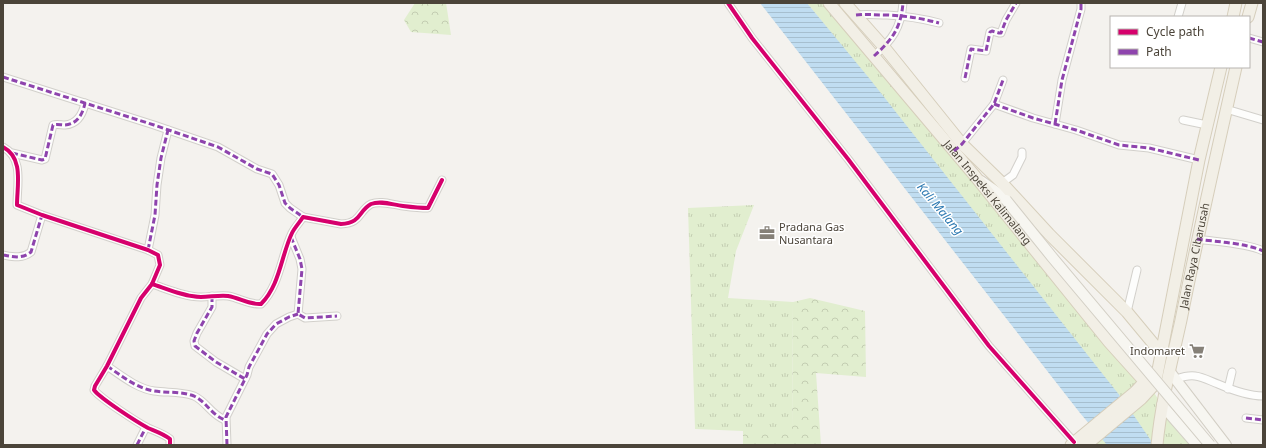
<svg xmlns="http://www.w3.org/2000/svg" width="1266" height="448" viewBox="0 0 1266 448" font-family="'Noto Sans',sans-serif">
<defs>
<pattern id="grass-tufts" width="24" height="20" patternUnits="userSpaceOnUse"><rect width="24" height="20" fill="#e1eecf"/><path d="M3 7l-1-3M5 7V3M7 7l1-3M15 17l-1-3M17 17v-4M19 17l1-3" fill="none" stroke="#c3cdb2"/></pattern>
<pattern id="forest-crowns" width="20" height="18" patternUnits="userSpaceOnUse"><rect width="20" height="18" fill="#e1eecf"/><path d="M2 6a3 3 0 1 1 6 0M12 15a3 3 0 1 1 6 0" fill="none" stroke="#c3cdb2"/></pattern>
<pattern id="water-rules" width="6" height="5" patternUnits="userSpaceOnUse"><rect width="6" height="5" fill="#c0ddf1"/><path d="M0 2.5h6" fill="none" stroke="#a6bfcf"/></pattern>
</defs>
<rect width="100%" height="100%" fill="#f4f2ee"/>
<!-- grass -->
<g fill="url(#grass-tufts)">
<polygon points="807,3 829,3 1151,388 1162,405 1197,445 1071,445 1122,402 922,146"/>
<polygon points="754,205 736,251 728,298 793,302 792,431 743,431 695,429 688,208"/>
</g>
<!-- forest -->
<g fill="url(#forest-crowns)">
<polygon points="415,3 446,3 451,35 411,32 404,20"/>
<polygon points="810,298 865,311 866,377 816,373 821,445 743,445 743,431 792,431 793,302"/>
</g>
<!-- water -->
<polygon fill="url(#water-rules)" points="760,3 807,3 869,78 1124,401 1154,445 1107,445 1080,413"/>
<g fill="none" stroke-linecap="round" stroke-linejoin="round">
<defs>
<g id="street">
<polyline points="728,3 752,38 848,159 989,346 1074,442"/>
<path d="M856,15C866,14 876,15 887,15C907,16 920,18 939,23"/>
<polyline points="1178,17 1182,3"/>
<polyline points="1249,38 1263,42"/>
<path d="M874,56C892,40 901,28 903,3"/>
<polyline points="3,77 154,125 218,147 257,169 272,174 279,185 285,203 290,208 303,217"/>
<polyline points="965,78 971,49 986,51 990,32 992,31 999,33 1001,33 1006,20 1016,3"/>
<polyline points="994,104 1033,118 1076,130 1119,145 1149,148 1199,160"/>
<polyline points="1226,109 1263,120"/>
<polyline points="1183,120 1207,125"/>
<polyline points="1055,124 1062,80 1081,9 1081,3"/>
<polyline points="960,146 994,104 1003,80"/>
<path d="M3,147C24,158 17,185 17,205L42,215L148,250L158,255L160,265L152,284L141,298L107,366L95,386L94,390C101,399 137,422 148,428C155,431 164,434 170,439V445"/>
<path d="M12,153L42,160L45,159L53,125C57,124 61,125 65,125C78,124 83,113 85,103"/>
<polyline points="1002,183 1013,175 1022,157 1022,152"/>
<polyline points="291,237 300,259 302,269 298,314 305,318 337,316"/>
<path d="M1197,239C1217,242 1246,243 1263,251"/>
<polyline points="148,250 155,215 157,185 161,158 168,130"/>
<path d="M3,255C14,257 22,259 31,252L42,215"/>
<path d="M152,284C167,289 185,297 201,297C210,297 219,295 228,296C240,298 249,305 261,304C280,285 281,256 292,233C295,227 300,222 303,217L341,224C362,223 358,211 371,204C381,200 393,205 403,206C411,207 420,208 428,208L442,180"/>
<polyline points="212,296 212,307 197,333 194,341 195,346 216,362 245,379"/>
<polyline points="1127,312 1137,270"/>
<path d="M107,366C122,376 136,388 154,391C167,393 180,391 194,396C207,402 210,414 225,420"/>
<path d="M1176,379C1182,377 1188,375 1195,376C1203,377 1210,381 1218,384C1232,390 1248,396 1263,396"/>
<polyline points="1228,389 1232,372"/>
<polyline points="1246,418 1263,420"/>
<polyline points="137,445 146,427"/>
<polyline points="227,445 226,417 247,375 249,367 267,334 276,324 289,317 298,314"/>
</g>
<g id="secondary">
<polyline points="981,181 1004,197"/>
<polyline points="1170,372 1226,445"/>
<polyline points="1162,405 1197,445"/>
</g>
<g id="primary">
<path id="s1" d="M829,3L975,176L1109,342L1145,382"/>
<polyline points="845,3 884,47 962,144 1002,183 1049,234 1127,312 1161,353"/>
<polyline points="1233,17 1236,3"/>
<polyline points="1248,17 1252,3"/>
<polyline points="1071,445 1135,392 1149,377"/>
<polyline points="1086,445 1141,399 1153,386 1157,375 1199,160 1221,67"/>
<path id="s2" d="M1157,445C1161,402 1172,361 1181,320C1198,235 1217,151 1236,67"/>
</g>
</defs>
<!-- street casing -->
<use href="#street" stroke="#d2d0cb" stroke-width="9"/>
<!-- secondary casing -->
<use href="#secondary" stroke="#d3cfc5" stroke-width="12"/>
<!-- primary casing -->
<use href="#primary" stroke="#d6cebb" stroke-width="13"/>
<!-- street -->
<use href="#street" stroke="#fdfdfc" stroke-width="7"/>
<!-- secondary -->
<use href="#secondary" stroke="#f7f6f1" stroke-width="10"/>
<!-- primary -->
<use href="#primary" stroke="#f2efe6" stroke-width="11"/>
<defs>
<polyline id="secondary-bridge" points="1006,200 1052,257 1210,445"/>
</defs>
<!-- secondary-bridge casing -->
<use href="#secondary-bridge" stroke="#d3cfc5" stroke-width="12" stroke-linecap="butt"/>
<!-- secondary-bridge -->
<use href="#secondary-bridge" stroke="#f7f6f1" stroke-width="10"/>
<!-- quiet -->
<g stroke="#8e44ad" stroke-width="3" stroke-dasharray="6 3" stroke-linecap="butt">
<path d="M856,15C866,14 876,15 887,15C907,16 920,18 939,23"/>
<polyline points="1249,38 1263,42"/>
<path d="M874,56C892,40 901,28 903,3"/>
<polyline points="3,77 154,125 218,147 257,169 272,174 279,185 285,203 290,208 303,217"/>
<polyline points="965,78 971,49 986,51 990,32 992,31 999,33 1001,33 1006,20 1016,3"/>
<polyline points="994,104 1033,118 1076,130 1119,145 1149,148 1199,160"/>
<polyline points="1055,124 1062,80 1081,9 1081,3"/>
<polyline points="954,151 962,144 994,104 1003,80"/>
<path d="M12,153L42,160L45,159L53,125C57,124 61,125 65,125C78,124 83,113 85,103"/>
<polyline points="291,237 300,259 302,269 298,314 305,318 337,316"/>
<path d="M1197,239C1217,242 1246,243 1263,251"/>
<polyline points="148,250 155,215 157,185 161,158 168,130"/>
<path d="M3,255C14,257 22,259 31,252L42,215"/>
<polyline points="212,296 212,307 197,333 194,341 195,346 216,362 245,379"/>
<path d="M107,366C122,376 136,388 154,391C167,393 180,391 194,396C207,402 210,414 225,420"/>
<polyline points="1246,418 1263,420"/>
<polyline points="137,445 146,427"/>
<polyline points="227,445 226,417 247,375 249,367 267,334 276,324 289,317 298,314"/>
</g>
<defs>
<g id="cycleway">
<polyline points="728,3 752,38 848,159 989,346 1074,442"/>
<path d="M3,147C24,158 17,185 17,205L42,215L148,250L158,255L160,265L152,284L141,298L107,366L95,386L94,390C101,399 137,422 148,428C155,431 164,434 170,439V445"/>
<path d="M152,284C167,289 185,297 201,297C210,297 219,295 228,296C240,298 249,305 261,304C280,285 281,256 292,233C295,227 300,222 303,217L341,224C362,223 358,211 371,204C381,200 393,205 403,206C411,207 420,208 428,208L442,180"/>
</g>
</defs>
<!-- cycleway casing -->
<use href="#cycleway" stroke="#fff" stroke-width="6"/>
<!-- cycleway -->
<use href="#cycleway" stroke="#d6006c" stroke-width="4"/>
</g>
<!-- icons -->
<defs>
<symbol id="office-bare" viewBox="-9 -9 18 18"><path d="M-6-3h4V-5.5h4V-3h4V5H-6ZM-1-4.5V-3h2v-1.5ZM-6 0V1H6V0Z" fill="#868178" stroke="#fff" stroke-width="2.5" paint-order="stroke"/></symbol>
<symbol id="supermarket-bare" viewBox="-9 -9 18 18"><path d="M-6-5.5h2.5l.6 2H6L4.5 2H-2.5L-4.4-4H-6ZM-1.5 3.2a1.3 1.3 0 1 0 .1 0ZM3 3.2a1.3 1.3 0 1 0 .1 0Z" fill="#868178" stroke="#fff" stroke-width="2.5" paint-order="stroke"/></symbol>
</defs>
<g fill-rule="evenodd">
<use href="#office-bare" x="756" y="222" width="22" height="22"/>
<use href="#supermarket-bare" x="1186" y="340" width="22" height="22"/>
</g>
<g text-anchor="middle" stroke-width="3" stroke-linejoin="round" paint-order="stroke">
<!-- street labels -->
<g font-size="11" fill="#4b4439" stroke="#fff">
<text dy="4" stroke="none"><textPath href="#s1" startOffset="247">Jalan Inspeksi Kalimalang</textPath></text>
<text dy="4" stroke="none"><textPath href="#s2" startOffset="193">Jalan Raya Cibarusah</textPath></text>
</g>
<!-- poi labels -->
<g font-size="11" fill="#4b4439" stroke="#fff" text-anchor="start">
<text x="779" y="231">Pradana Gas<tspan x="779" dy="13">Nusantara</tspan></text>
<text x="1185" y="355" text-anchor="end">Indomaret</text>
</g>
<!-- water labels -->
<g font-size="12" font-style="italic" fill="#2e7ab2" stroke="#fff">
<text transform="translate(940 209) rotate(50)" y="4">Kali Malang</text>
</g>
</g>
<!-- border -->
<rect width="1266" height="448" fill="none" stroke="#4b4439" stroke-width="8"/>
<!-- legend -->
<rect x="1110" y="16" width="140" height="52" fill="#ffffff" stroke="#b7b4b0"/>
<rect x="1118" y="29" width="20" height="6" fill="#d6006c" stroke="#b7b4b0"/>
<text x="1146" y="36" font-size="12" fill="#4b4439">Cycle path</text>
<rect x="1118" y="49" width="20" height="6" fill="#8e44ad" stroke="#b7b4b0"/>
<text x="1146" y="56" font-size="12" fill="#4b4439">Path</text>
</svg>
